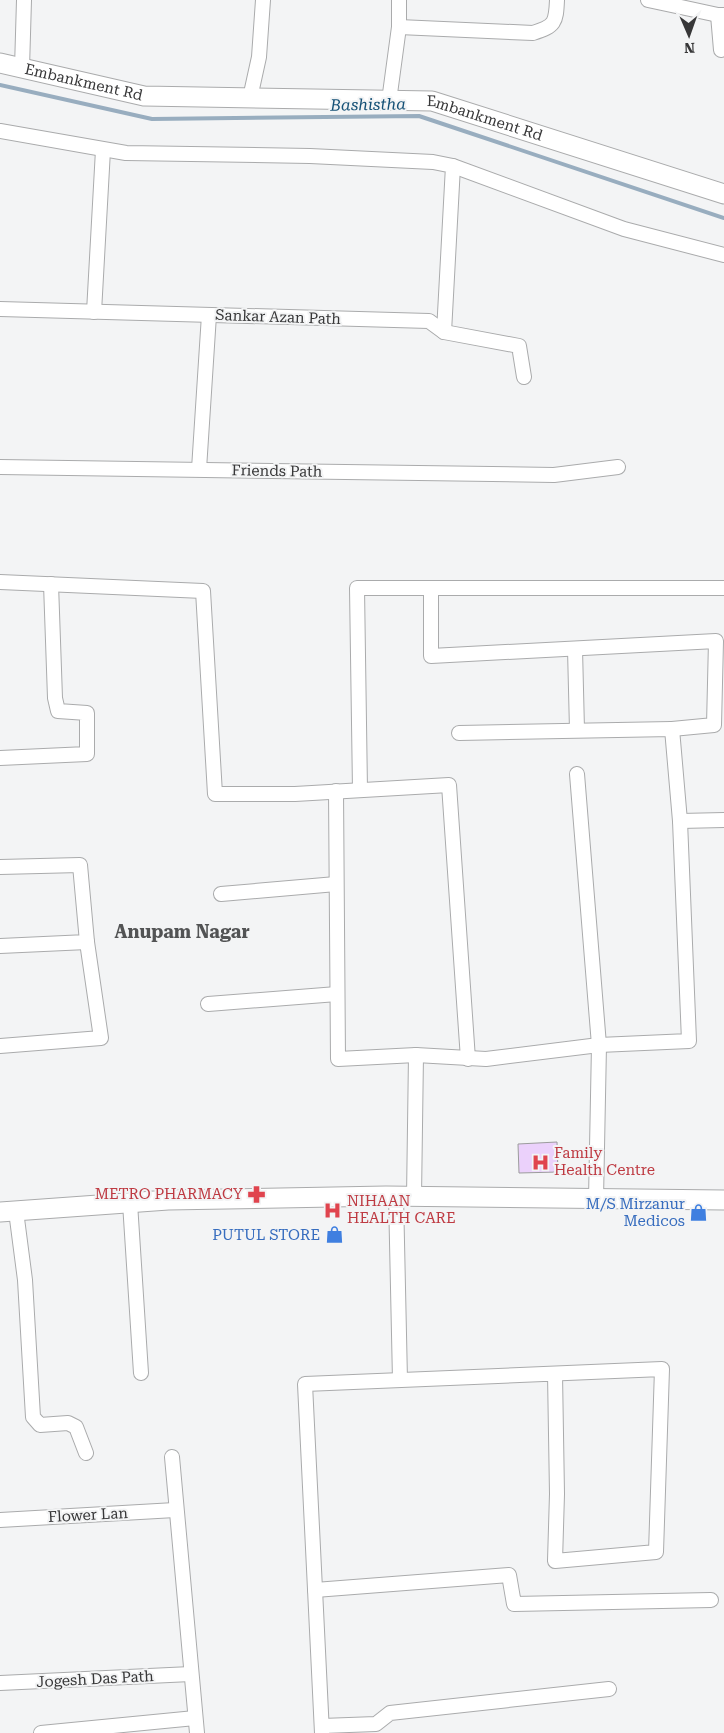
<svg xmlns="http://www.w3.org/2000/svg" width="724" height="1733" viewBox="0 0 724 1733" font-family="'Roboto Serif',serif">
<rect width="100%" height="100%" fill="#f3f4f5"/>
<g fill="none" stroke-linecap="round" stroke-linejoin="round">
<!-- stream -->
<polyline stroke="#98adbf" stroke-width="4" points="0,85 152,119 419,116 724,218"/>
</g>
<!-- building -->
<polygon fill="#ebd1fb" stroke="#9c9c9d" points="557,1142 558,1172 519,1173 518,1144"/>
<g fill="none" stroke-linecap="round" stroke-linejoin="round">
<defs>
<g id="street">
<polyline points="648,0 718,15"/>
<path d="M399,27L533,33C555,26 556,23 557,0"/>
<polyline points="721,50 718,15 724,15"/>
<polyline points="22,68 24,0"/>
<polyline points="250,98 259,57 263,0"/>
<polyline points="389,101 399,27 399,0"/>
<polyline points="0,131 126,153 310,156 433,162 453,166 444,332"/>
<polyline points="453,166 624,229 724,255"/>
<polyline points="0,309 429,321 444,332 519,346 524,377"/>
<polyline points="94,312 103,150"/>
<polyline points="0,467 554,475 618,467"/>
<polyline points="199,469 209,315"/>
<polyline points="0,582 203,591 215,794 295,794 449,785 468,1059"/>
<polyline points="431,588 431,656 716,641 714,725 672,729"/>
<polyline points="575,649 577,730"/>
<polyline points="0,758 87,754 87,713 58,711 55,698 51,584"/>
<polyline points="577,774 599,1045 596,1199"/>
<polyline points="360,790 357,588 724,588"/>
<polyline points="336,791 338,1059 416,1055 486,1059 599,1045 689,1041 680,821 672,729 459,733"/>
<polyline points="680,821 724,820"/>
<polyline points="0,867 80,865 87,942 0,946"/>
<polyline points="221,894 336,884"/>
<polyline points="208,1004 337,994"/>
<polyline points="0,1046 101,1038 87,942"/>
<polyline points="396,1196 400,1380"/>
<polyline points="414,1197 416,1055"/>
<polyline points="130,1203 141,1373"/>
<polyline points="16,1211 25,1280 33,1417 40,1425 68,1423 76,1427 86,1453"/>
<polyline points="172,1457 197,1733"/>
<polyline points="0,1520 175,1510"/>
<polyline points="315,1590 509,1575 514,1604 711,1600"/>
<polyline points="0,1683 191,1674"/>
<polyline points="322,1726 376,1724 390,1713 609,1689"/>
<polyline points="41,1733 195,1718"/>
<polyline points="322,1733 305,1384 662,1369 656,1552 555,1561 557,1494 555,1374"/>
</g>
<g id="secondary">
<path id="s1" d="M0,63L144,96L432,101L724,194"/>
<polyline points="0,1212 168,1200 386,1196 724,1200"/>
</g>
</defs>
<!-- street casing -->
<use href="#street" stroke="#aaabac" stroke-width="16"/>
<!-- secondary casing -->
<use href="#secondary" stroke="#aaabac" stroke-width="21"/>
<!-- street -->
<use href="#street" stroke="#fff" stroke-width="14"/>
<!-- secondary -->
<use href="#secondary" stroke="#fff" stroke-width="19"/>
</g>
<!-- icons -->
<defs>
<symbol id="hospital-bare" viewBox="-9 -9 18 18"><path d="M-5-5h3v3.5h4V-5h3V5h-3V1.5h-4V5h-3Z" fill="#e0444e" stroke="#f3f4f5" stroke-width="2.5" paint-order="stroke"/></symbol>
<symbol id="pharmacy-bare" viewBox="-9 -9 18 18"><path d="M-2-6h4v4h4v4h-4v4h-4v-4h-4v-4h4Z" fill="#e0444e" stroke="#f3f4f5" stroke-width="2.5" paint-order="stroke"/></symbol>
<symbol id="shop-bare" viewBox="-9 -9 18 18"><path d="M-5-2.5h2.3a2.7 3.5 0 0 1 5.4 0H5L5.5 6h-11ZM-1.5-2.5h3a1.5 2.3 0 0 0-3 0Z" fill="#3f7fe0" stroke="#f3f4f5" stroke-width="2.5" paint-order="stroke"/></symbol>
</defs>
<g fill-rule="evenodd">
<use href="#hospital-bare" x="528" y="1150" width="25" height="25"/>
<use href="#pharmacy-bare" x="244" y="1182" width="25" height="25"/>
<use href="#hospital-bare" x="320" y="1198" width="25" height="25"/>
<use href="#shop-bare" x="686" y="1200" width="25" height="25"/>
<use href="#shop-bare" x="322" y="1222" width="25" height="25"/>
</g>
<g text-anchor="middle" stroke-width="4" stroke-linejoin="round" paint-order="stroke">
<!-- street labels -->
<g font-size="15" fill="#373738" stroke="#f3f4f5">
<text dy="5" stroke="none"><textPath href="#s1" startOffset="86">Embankment Rd</textPath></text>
<text dy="5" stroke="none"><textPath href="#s1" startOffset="491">Embankment Rd</textPath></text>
<text transform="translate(278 317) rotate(2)" y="5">Sankar Azan Path</text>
<text transform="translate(277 471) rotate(1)" y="5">Friends Path</text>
<text transform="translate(88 1515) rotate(-3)" y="5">Flower Lan</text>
<text transform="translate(95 1679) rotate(-3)" y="5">Jogesh Das Path</text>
</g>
<!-- health labels -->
<g font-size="15" fill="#be3a42" stroke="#f3f4f5" text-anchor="start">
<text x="554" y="1158">Family<tspan x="554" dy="17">Health Centre</tspan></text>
<text x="243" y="1199" text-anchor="end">METRO PHARMACY</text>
<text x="347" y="1206">NIHAAN<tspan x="347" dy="17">HEALTH CARE</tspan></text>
</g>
<!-- shop labels -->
<g font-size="15" fill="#366cbe" stroke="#f3f4f5" text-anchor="end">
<text x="685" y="1209">M/S Mirzanur<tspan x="685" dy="17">Medicos</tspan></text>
<text x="320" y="1240">PUTUL STORE</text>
</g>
<!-- water labels -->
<g font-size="16" font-style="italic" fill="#145076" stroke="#f3f4f5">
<text transform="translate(368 104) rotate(-1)" y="6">Bashistha</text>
</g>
<!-- quarter labels -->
<g font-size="18" font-weight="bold" fill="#525354" stroke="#f3f4f5">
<text x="182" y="938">Anupam Nagar</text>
</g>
</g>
<!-- north arrow -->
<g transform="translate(689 35) rotate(178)" stroke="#f3f4f5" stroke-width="4" paint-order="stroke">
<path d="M0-4L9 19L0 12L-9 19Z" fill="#373738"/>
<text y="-8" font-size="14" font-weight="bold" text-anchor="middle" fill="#373738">N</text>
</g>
</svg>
